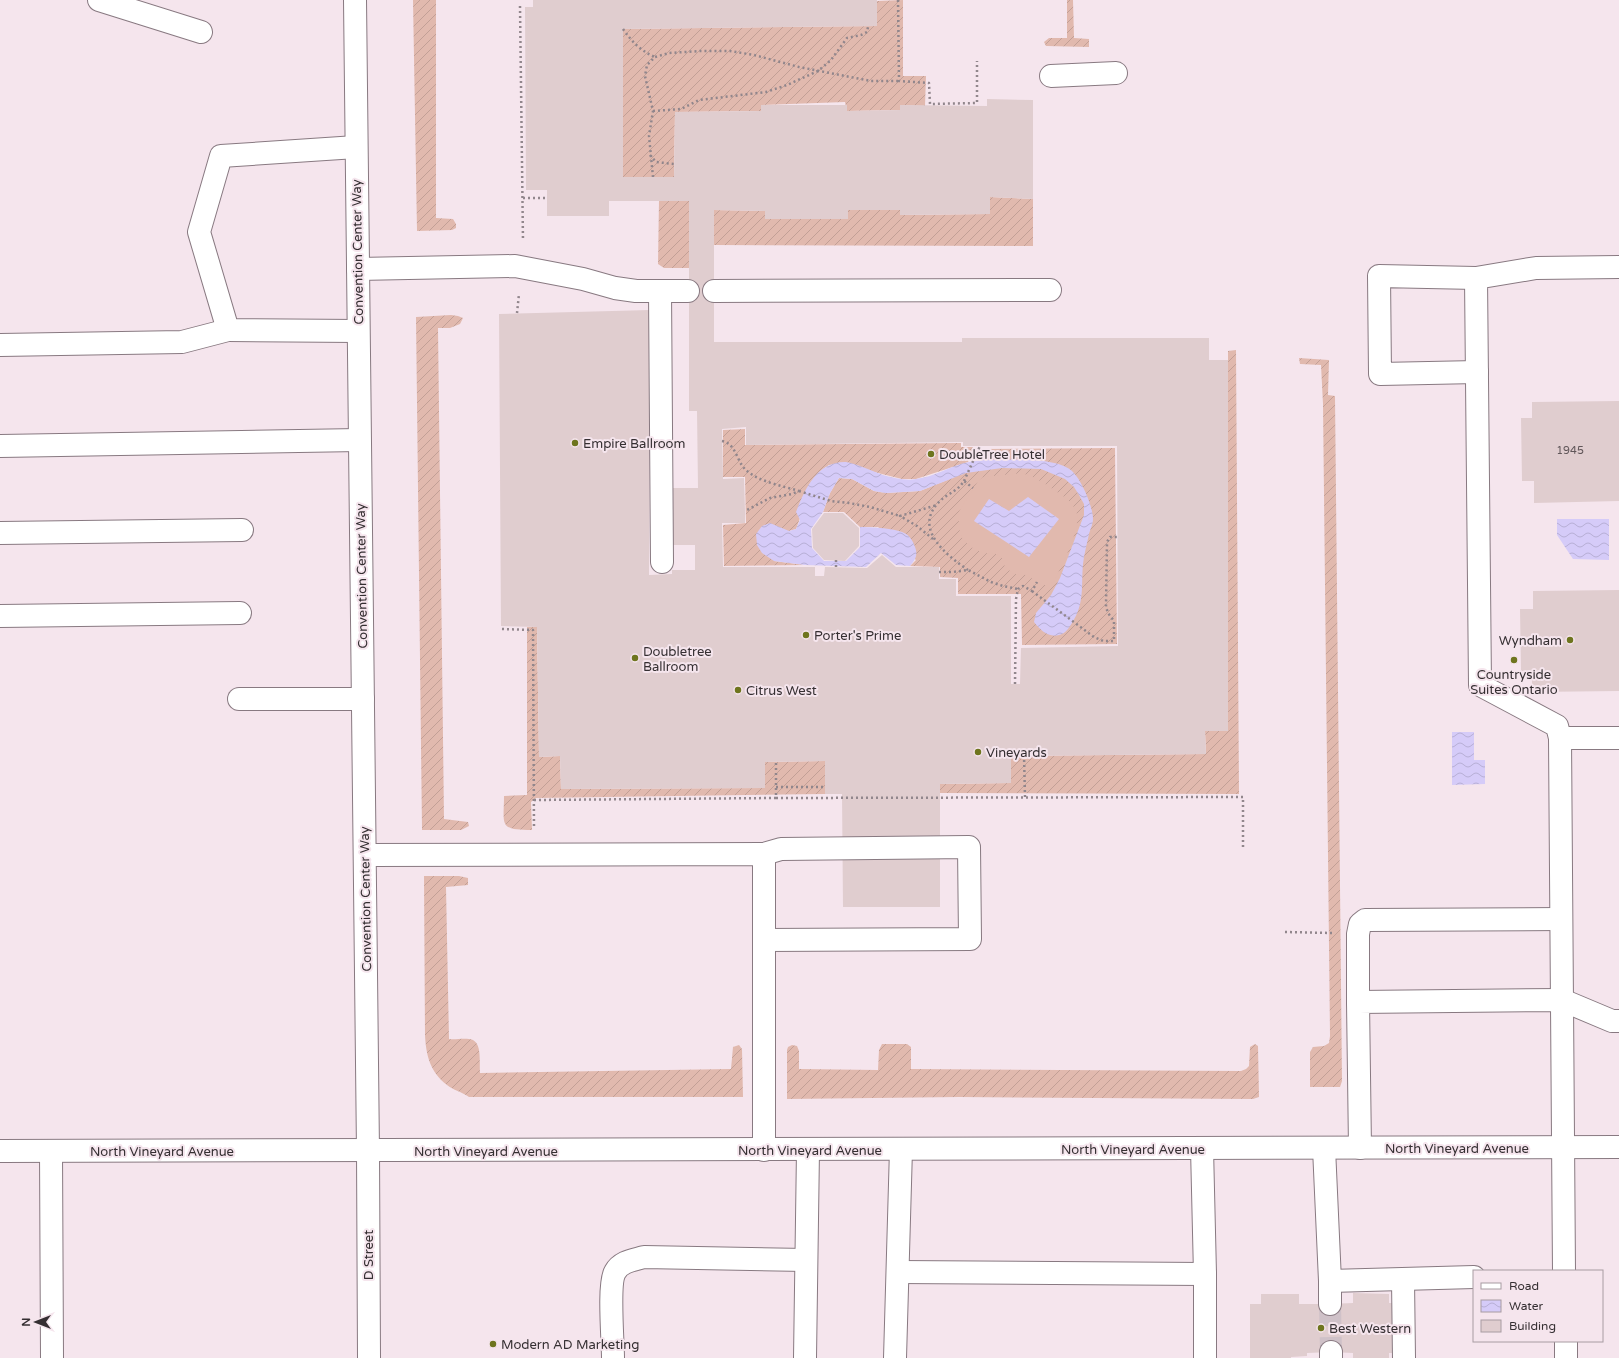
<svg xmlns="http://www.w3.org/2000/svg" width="1619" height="1358" viewBox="0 0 1619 1358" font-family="'Varela Round',sans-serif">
<defs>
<pattern id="garden-furrows" width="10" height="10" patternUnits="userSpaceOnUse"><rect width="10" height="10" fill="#e1b9ae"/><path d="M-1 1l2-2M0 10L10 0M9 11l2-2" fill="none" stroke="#c29f96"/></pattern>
<pattern id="water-waves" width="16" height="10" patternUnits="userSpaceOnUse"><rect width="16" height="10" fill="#d5cbf8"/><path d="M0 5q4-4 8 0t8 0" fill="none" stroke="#b7afd5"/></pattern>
</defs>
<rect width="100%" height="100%" fill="#f5e5ed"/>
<!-- garden -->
<g fill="url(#garden-furrows)">
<polygon points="413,0 436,0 436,218 453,219 456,224 456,228 452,230 417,231"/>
<polygon points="903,0 903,76 926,76 925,106 900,105 900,110 847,111 845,102 761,105 761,111 675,112 674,177 623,177 623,29 877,26 877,1"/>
<polygon points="1067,0 1073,0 1074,38 1089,39 1089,47 1046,46 1044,42 1049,38 1067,38"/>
<polygon points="990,197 1033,199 1033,246 714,245 714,210 765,211 765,219 848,219 848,210 900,210 900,215 989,214"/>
<polygon points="659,201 689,201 689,268 664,268 658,264"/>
<polygon points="451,315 458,316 463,318 460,324 450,328 438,328 444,819 468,822 469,826 461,830 422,830 416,317"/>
<polygon points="1236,350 1239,794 939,793 940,784 1011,783 1011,756 1206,754 1205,731 1228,731 1228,351"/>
<polygon points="1299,358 1329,360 1328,395 1335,396 1342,1081 1340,1087 1310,1087 1310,1052 1313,1047 1324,1046 1329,1043 1330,1036 1323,404 1321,365 1300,364"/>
<path d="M745,429V445L961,443V447H973L968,462L916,479H902L874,472L829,465C803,481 807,503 796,529L789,531L774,561L805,565L724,566L723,525L746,523L745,477H723V430Z"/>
<polygon points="1115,448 1117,644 1022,645 1021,594 958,594 958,578 940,577 940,567 910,566 916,560 878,527 860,527 844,512 823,512 830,493 839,478 852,479 874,491 886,493 920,491 947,480 977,463 985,449"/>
<path d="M527,627H537L539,757L560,756L561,789L765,788V762L825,761V794L536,798L531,802L532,830C498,830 504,825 504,796L527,795Z"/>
<path d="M424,876H459L468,878V885L446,887L449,1039C455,1040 462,1038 469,1039C483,1040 479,1062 480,1073L731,1069L733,1047L739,1045L742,1049L743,1097H469C462,1092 453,1090 447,1085C430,1072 426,1055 425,1035Z"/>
<polygon points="882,1044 907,1044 911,1047 911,1069 1241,1071 1246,1069 1249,1066 1250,1047 1255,1044 1258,1046 1259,1097 1253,1099 959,1097 787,1099 787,1050 788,1047 792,1045 797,1046 799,1051 799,1069 878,1070 879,1050"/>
</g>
<!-- pitch -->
<path fill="#e1b9ae" d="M1022,473C1037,478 1044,483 1057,492C1065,497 1072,502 1076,511C1083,527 1061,566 1054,582L1046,585H1041L1027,575L1014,574L1005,567L1002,558L996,554L984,553L974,549L964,541L960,534L958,513L978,481L983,477Z"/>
<!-- water -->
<g fill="url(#water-waves)">
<path d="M984,460C1005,460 1058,456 1073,472C1082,481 1093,507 1093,519C1093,524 1090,530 1089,534C1087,544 1084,554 1083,564C1081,586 1085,603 1072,623C1068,629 1066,633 1059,635C1049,638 1040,630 1034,622L1036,613L1051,595L1060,578L1084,515V504L1079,495L1074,487L1065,479L1041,469L1002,468L966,473L920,491L886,493L874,491L852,479L839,478L830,493L823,512L811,529L812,548L824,561H846L860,547V527C870,527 898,528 906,534C910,536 914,543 915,547C918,555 916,559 910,566L896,565L881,553L866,567L805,565L774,561L762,553L757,545L756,534L762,526L770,523L789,531L796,529L800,520L796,512C805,489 817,461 846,462C855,463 874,472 883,475C894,478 906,481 916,479C935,477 951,465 969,462C973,461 979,461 984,460Z"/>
<polygon points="1028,497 1059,519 1029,557 974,521 989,499 1009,511"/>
<polygon points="1557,519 1609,519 1609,560 1573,559 1557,535"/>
<polygon points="1452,732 1474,732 1474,760 1485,760 1485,784 1452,785"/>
</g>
<!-- building -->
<g fill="#e0cdcf" fill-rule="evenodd">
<path d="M533,0H877V26L623,29V177H674L675,112L761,111V105H847V111L900,110V105L987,106V99L1033,100V199L990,197V214L900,215V210H848V219H765V211L714,210V342H962V338H1209V360H1228V731H1205L1206,754L1011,756V783L940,784V907H843L842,794H825V761L765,762V788L561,789L560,756L539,757L537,627L501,626L499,314L650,310L649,575L672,574V570H695V545H671V488H698L697,411H689V201H609V216H547V190H526L525,7H533ZM746,427V445L963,442V446H1117L1118,646L1021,648L1020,684H1011V596H956V579H939V567H896L882,555L867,568L825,567L824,576H815V567H723L722,523H745V511L744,478L723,479L722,429Z"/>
<polygon points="1619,401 1619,501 1534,503 1534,481 1522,481 1521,418 1532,418 1532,402"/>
<polygon points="824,513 843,513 859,528 859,546 845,561 824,560 813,548 812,529"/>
<polygon points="1619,590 1619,691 1532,692 1532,671 1521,671 1520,609 1533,609 1533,591"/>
<polygon points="1353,1293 1389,1294 1389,1303 1393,1303 1392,1353 1389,1353 1389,1358 1353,1358 1353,1353 1331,1352 1307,1353 1307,1356 1291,1357 1291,1358 1250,1358 1250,1304 1261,1304 1261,1294 1299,1294 1299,1304 1330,1304 1353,1303"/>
</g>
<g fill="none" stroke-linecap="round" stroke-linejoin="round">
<!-- minor-tunnel -->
<polyline stroke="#cfc1c8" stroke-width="22" stroke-dasharray="22 11" stroke-linecap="butt" points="1330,1304 1331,1352"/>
<defs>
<g id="minor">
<polyline points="99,0 201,32"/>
<polyline points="355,0 368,1151 369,1358"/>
<polyline points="1051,76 1116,73"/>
<polyline points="356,147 221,156 199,232 228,330 358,331"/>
<polyline points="358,269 515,266 583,279 615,288 636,291 688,291"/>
<polyline points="1476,278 1379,276 1380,374 1477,372"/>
<polyline points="660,291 662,562"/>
<polyline points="714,291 1050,290"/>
<polyline points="0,345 182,342 228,330"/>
<polyline points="0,446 359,440"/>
<polyline points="0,533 242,530"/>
<polyline points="0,616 240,613"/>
<polyline points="239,699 363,699"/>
<polyline points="1560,738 1557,726 1480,685 1476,278 1536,268 1619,267"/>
<polyline points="764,854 781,849 969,847 970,939 765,940"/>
<polyline points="365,855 764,854 764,1150"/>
<polyline points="1358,1002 1358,934 1360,924 1365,920 1561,919"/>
<polyline points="1324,1148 1330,1281 1474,1277"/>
<polyline points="1360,1148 1358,1002 1562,1000 1612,1021 1619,1021"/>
<polyline points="51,1151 52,1358"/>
<polyline points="1564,1271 1560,738 1619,738"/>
<polyline points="898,1272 1205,1274 1202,1148"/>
<polyline points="1403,1280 1404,1358"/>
<polyline points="1330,1281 1330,1304"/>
<polyline points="1566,1341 1566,1358"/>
<polyline points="1331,1352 1331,1358"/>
<path d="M613,1358C613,1341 608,1284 615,1272C621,1261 634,1260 644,1257L806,1260"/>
<polyline points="805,1358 808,1150"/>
<polyline points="895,1358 901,1149"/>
<polyline points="1205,1358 1205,1274"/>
</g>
<polyline id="major" points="0,1151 1619,1147"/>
</defs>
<!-- minor casing -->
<use href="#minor" stroke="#887981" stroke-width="24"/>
<!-- major casing -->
<use href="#major" stroke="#887981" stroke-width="24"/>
<!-- path -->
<g stroke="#91868c" stroke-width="2.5" stroke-dasharray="2 3" stroke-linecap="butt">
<polyline points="898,0 899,81 929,83 930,104 977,103 977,61"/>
<polyline points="520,6 523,241"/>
<path d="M623,29C632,42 641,51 655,57"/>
<polyline points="653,111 681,109 699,100 766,92 787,85 818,71 831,60 847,38 861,35 867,32 868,27"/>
<polyline points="650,155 656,162 674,164"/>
<polyline points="653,177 649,136 653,111 645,76 647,65 655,57 669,53 701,51 730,51 754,55 799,67 871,81 899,81"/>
<polyline points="523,198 547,198"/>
<polyline points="517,313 519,294"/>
<path d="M722,441C737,444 736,462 747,471C760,482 783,486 799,491L792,494L770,498L745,511"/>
<polyline points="964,481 980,446"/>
<polyline points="799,491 831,501 849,503 870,507 900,516"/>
<polyline points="933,539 917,526 900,516 937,505"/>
<polyline points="836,560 836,568"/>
<path d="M968,570C948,556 913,530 938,503C946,494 957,492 964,481L973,488"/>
<polyline points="939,572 953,572 968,570 991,582 1003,586 1018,589"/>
<polyline points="1032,591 1094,637 1103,641 1114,641 1114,621 1108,613 1106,607 1107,542 1110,537 1117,537"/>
<polyline points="502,629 533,630 534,829"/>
<polyline points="1015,684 1016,599 1018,589 1023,586 1032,591 1037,582"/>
<polyline points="1024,755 1025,797"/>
<polyline points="776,787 825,787"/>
<polyline points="776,798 1243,797 1243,848"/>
<polyline points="534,800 776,798 776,762"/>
<polyline points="1285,932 1332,933"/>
</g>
<!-- minor -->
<use href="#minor" stroke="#fff" stroke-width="22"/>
<!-- major -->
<use href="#major" stroke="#fff" stroke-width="22"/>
</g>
<!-- markers -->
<g fill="#6e751e" stroke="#f5e5ed" stroke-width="1.5">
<circle cx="575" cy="443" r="4"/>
<circle cx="931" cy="454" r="4"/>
<circle cx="806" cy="635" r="4"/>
<circle cx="1570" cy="640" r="4"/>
<circle cx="635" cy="658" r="4"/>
<circle cx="1514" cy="660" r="4"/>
<circle cx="738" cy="690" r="4"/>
<circle cx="978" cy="752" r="4"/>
<circle cx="1321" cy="1328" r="4"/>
<circle cx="493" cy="1344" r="4"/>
</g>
<g text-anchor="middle" stroke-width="4" stroke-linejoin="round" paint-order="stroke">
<!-- number labels -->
<g font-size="11" fill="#605659">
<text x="1570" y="454">1945</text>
</g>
<!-- street labels -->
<g font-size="13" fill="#352f32" stroke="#f5e5ed">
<text transform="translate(357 252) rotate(-91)" y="5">Convention Center Way</text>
<text transform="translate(361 576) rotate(-91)" y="5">Convention Center Way</text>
<text transform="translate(365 899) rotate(-91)" y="5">Convention Center Way</text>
<text x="1457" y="1153">North Vineyard Avenue</text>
<text x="1133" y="1154">North Vineyard Avenue</text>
<text x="810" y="1155">North Vineyard Avenue</text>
<text x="162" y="1156">North Vineyard Avenue</text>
<text x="486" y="1156">North Vineyard Avenue</text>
<text transform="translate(368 1255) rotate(-90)" y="5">D Street</text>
</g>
<!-- poi labels -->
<g font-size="13" fill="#352f32" stroke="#f5e5ed" text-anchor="start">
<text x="583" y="448">Empire Ballroom</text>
<text x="939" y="459">DoubleTree Hotel</text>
<text x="814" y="640">Porter's Prime</text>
<text x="1562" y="645" text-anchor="end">Wyndham</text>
<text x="643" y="656">Doubletree<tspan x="643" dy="15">Ballroom</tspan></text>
<text x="1514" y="679" text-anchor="middle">Countryside<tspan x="1514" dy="15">Suites Ontario</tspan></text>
<text x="746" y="695">Citrus West</text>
<text x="986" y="757">Vineyards</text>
<text x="1329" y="1333">Best Western</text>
<text x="501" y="1349">Modern AD Marketing</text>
</g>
</g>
<!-- legend -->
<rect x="1473" y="1270" width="130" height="72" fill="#f5e5ed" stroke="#a89ca2"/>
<rect x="1481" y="1283" width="20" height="6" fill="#ffffff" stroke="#a89ca2"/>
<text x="1509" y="1290" font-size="12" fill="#352f32">Road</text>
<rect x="1481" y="1300" width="20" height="12" fill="url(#water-waves)" stroke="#a89ca2"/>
<text x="1509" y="1310" font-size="12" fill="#352f32">Water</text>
<rect x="1481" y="1320" width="20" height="12" fill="#e0cdcf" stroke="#a89ca2"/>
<text x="1509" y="1330" font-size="12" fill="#352f32">Building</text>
<!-- north arrow -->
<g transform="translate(36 1322) rotate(270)" stroke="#f5e5ed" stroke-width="3" paint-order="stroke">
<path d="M0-3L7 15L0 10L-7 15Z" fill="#352f32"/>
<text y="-6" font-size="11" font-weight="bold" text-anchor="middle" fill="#352f32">N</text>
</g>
</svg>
